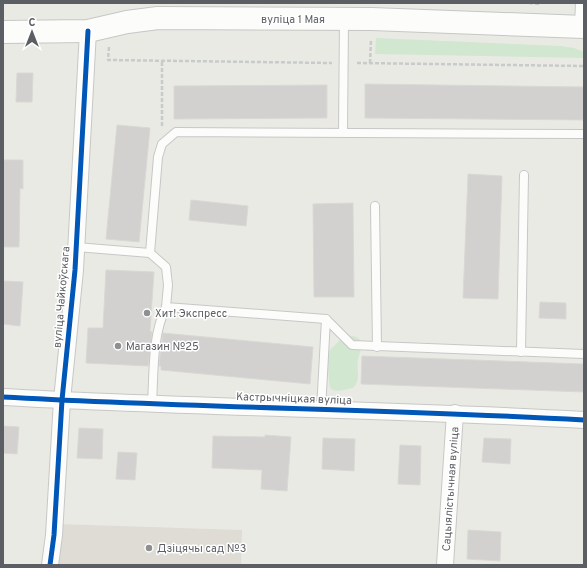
<svg xmlns="http://www.w3.org/2000/svg" width="587" height="568" viewBox="0 0 587 568" font-family="Overpass,sans-serif">
<rect width="100%" height="100%" fill="#eaeae5"/>
<!-- education -->
<polygon fill="#dedcd4" points="58,524 242,530 241,565 54,565"/>
<!-- green -->
<g fill="#d2e7d0">
<polygon points="376,38 561,46 574,48 584,52 584,58 375,54"/>
<path d="M353,336C367,339 360,350 358,360C356,371 362,379 353,388C347,389 337,393 331,389C328,386 328,358 328,352L343,337Z"/>
</g>
<!-- building -->
<g fill="#d2d1cf" stroke="#dad8d4">
<polygon points="17,73 33,73 32,102 16,102"/>
<polygon points="365,84 584,87 584,120 365,118"/>
<polygon points="327,85 327,118 174,119 174,86"/>
<polygon points="117,125 150,128 139,242 106,239"/>
<polygon points="3,160 23,160 23,189 20,188 19,247 3,247"/>
<polygon points="468,174 502,176 498,299 463,298"/>
<polygon points="191,200 248,206 246,226 189,220"/>
<polygon points="353,203 354,297 314,297 313,204"/>
<polygon points="106,270 154,272 150,331 152,332 148,366 86,363 88,328 103,328"/>
<polygon points="3,281 23,282 20,326 3,324"/>
<polygon points="540,302 566,303 566,319 539,318"/>
<polygon points="163,333 313,347 310,384 161,370 161,366 159,366"/>
<polygon points="362,356 584,364 584,392 361,384"/>
<polygon points="3,426 19,427 17,454 3,453"/>
<polygon points="79,428 103,429 102,459 77,458"/>
<polygon points="265,435 291,437 287,491 261,489 262,470 212,468 213,436 265,437"/>
<polygon points="323,438 355,439 354,471 322,469"/>
<polygon points="484,438 511,439 510,464 482,462"/>
<polygon points="400,445 421,446 420,485 398,484"/>
<polygon points="118,452 137,453 135,480 116,479"/>
<polygon points="468,530 501,532 500,561 467,559"/>
</g>
<g fill="none" stroke-linecap="round" stroke-linejoin="round">
<defs>
<g id="lane">
<polyline points="579,26 580,3"/>
<polyline points="343,132 344,20"/>
<polyline points="375,206 377,347"/>
<polyline points="76,247 150,253 166,267 168,285 166,307 326,319 352,345 584,354"/>
<polyline points="150,253 158,157 162,144 176,132 584,134"/>
<polyline points="521,352 524,175"/>
<path d="M152,403C154,371 152,336 166,307"/>
<polyline points="321,410 326,319"/>
</g>
<g id="street">
<path d="M3,397C197,408 390,409 584,420"/>
<polyline points="50,565 54,535 62,400 75,270 88,31"/>
<polyline points="445,565 455,413"/>
</g>
<polyline id="secondary" points="3,32 88,31 127,22 158,18 372,19 584,27"/>
</defs>
<!-- lane casing -->
<use href="#lane" stroke="#c7c7c7" stroke-width="10"/>
<!-- street casing -->
<use href="#street" stroke="#c7c7c7" stroke-width="18"/>
<!-- secondary casing -->
<use href="#secondary" stroke="#c6c7c5" stroke-width="24"/>
<!-- path -->
<g stroke="#c7cbc9" stroke-width="2.5" stroke-dasharray="4 2" stroke-linecap="butt">
<polyline points="529,3 540,4"/>
<polyline points="109,47 108,60 332,63"/>
<polyline points="162,62 162,127"/>
<polyline points="357,63 584,66"/>
<polyline points="370,63 371,40"/>
</g>
<!-- lane -->
<use href="#lane" stroke="#fcfcfb" stroke-width="8"/>
<!-- street -->
<use href="#street" stroke="#fcfcfb" stroke-width="16"/>
<!-- secondary -->
<use href="#secondary" stroke="#fcfcfb" stroke-width="22"/>
<defs>
<g id="cycleway">
<path d="M3,397C197,408 390,409 584,420"/>
<polyline points="50,565 54,535 62,400 75,270 88,31"/>
</g>
</defs>
<!-- cycleway casing -->
<use href="#cycleway" stroke="#fff" stroke-width="8"/>
<!-- cycleway -->
<use href="#cycleway" stroke="#0057b8" stroke-width="5"/>
</g>
<!-- markers -->
<g fill="#8d8f90" stroke="#fff" stroke-width="1.5">
<circle cx="147" cy="313" r="4"/>
<circle cx="118" cy="346" r="4"/>
<circle cx="149" cy="548" r="4"/>
</g>
<g text-anchor="middle" stroke-width="3" stroke-linejoin="round" paint-order="stroke">
<!-- street labels -->
<g font-size="11" fill="#5b5e63" stroke="#fff">
<text x="293" y="23">вуліца 1 Мая</text>
<text transform="translate(61 297) rotate(-85)" y="4">вуліца Чайкоўскага</text>
<text transform="translate(294 398) rotate(2)" y="4">Кастрычніцкая вуліца</text>
<text transform="translate(450 489) rotate(-86)" y="4">Сацыялістычная вуліца</text>
</g>
<!-- poi labels -->
<g font-size="11" fill="#5b5e63" stroke="#fff" text-anchor="start">
<text x="155" y="317">Хит! Экспресс</text>
<text x="126" y="350">Магазин №25</text>
<text x="157" y="552">Дзіцячы сад №3</text>
</g>
</g>
<!-- border -->
<rect width="587" height="568" fill="none" stroke="#5b5e63" stroke-width="8"/>
<!-- north arrow -->
<g transform="translate(32 32)" stroke="#ffffff" stroke-width="3" paint-order="stroke">
<path d="M0-3L7 15L0 10L-7 15Z" fill="#5b5e63"/>
<text y="-6" font-size="11" font-weight="bold" text-anchor="middle" fill="#5b5e63">С</text>
</g>
</svg>
